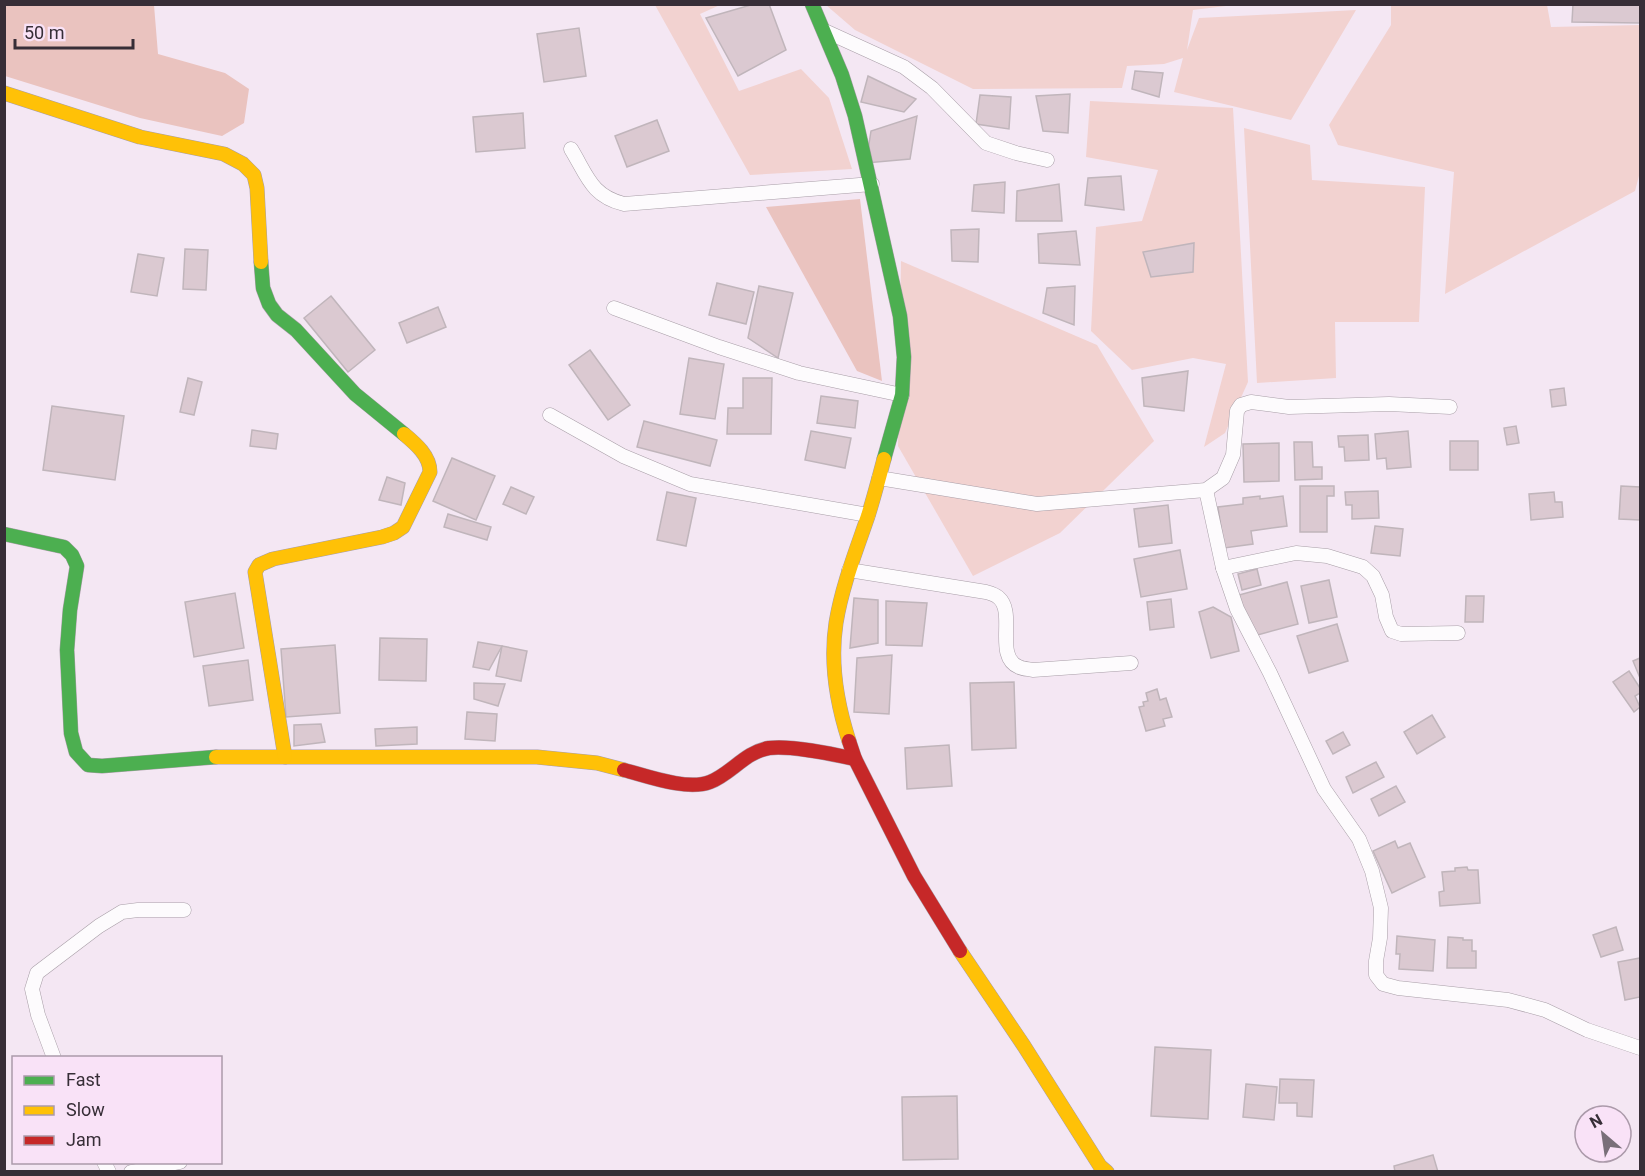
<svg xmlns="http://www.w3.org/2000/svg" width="1645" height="1176" viewBox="0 0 1645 1176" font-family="Roboto,sans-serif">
<rect width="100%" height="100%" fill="#f4e7f3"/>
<!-- green -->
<g fill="#f2d2d0">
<polygon points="655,5 720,5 700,14 739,91 801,69 829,98 852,169 750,175"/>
<polygon points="1148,5 1155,6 1156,4 1234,5 1193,10 1187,50 1199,18 1356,10 1291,120 1174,92 1183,58 1164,64 1127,66 1122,88 973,89 855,30 826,5"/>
<polygon points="1391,5 1547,5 1551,27 1640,25 1640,172 1635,191 1445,294 1454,172 1338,145 1329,125 1391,25"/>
<polygon points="1090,101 1233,108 1248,382 1225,433 1204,447 1226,364 1193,358 1132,370 1091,331 1096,227 1142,221 1158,170 1086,157"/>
<polygon points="1244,128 1310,145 1312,180 1425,187 1419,322 1335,322 1336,378 1257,383"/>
<polygon points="901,261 1097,345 1154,441 1060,533 973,576 898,446"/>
</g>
<!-- forest -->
<g fill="#eac3bf">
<polygon points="4,5 154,5 158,54 225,73 249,89 244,123 222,136 140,118 5,76"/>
<polygon points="860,199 882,381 857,371 766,207"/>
</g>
<!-- building -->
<g fill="#dbc9d1" stroke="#c0b5bb" stroke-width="1.5">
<polygon points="754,4 769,4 786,50 738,76 706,18"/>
<polygon points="1573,4 1640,4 1640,23 1572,22"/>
<polygon points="579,28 586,76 544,82 537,34"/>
<polygon points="1135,71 1163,73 1159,97 1132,89"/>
<polygon points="868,76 916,99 904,112 861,102"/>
<polygon points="1070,94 1068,133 1043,131 1036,96"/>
<polygon points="980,95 1011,97 1009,129 976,124"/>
<polygon points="523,113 525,148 476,152 473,117"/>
<polygon points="917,116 910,159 866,163 871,131"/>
<polygon points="657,120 669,151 627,167 615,136"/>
<polygon points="1121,176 1124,210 1085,205 1088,178"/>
<polygon points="1005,182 1004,213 972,211 974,185"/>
<polygon points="1059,184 1062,221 1016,221 1017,191"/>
<polygon points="979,229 978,262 952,261 951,230"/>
<polygon points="1076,231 1080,265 1039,263 1038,234"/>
<polygon points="1194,243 1193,272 1151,277 1143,252"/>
<polygon points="185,249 208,250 206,290 183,289"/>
<polygon points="138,254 164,258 157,296 131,292"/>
<polygon points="717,283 754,292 746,324 709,315"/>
<polygon points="759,286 793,293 778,358 748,338"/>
<polygon points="1075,286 1074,325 1043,313 1047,288"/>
<polygon points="331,296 375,350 348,372 304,318"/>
<polygon points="438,307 446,327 407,343 399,323"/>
<polygon points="590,350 630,405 608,420 569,365"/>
<polygon points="689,358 724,364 715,419 680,414"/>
<polygon points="1188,371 1184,411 1144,406 1142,378"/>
<polygon points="188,378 202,382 194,415 180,412"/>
<polygon points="743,378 772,378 771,434 727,434 728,408 743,408"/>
<polygon points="1564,388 1566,405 1552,407 1550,390"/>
<polygon points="821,396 858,401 855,428 817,423"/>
<polygon points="52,406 124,416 115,480 43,470"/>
<polygon points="644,421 717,440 710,466 637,447"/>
<polygon points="1516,426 1519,443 1507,445 1504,428"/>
<polygon points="252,430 278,434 276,449 250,446"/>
<polygon points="811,431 851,438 845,468 805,460"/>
<polygon points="1408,431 1411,467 1387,469 1386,458 1377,459 1375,434"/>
<polygon points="1368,435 1369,460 1345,461 1344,447 1339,447 1338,436"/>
<rect x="1450" y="441" width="28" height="29"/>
<polygon points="1294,442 1312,442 1313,467 1322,467 1322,479 1295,480"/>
<polygon points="1279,443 1279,481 1244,482 1243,444"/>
<polygon points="452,458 495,476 476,520 433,501"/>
<polygon points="387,477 405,483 401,505 379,500"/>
<polygon points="1300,486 1334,486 1334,496 1327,496 1327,532 1300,532"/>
<polygon points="1621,486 1640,487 1640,520 1619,519"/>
<polygon points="511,487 534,497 526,514 503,504"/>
<polygon points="1378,491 1379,518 1352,519 1352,505 1346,505 1345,492"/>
<polygon points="667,492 696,498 686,546 657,540"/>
<polygon points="1554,492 1555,502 1562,502 1563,517 1531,520 1529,494"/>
<polygon points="1260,496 1260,499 1283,496 1287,526 1251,531 1253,544 1224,548 1218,507 1243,504 1243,498"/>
<polygon points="1168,505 1172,543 1139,547 1134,509"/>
<polygon points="448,514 491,527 487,540 444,527"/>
<polygon points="1375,526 1403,529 1400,556 1371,553"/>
<polygon points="1180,550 1187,589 1141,597 1134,559"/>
<polygon points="1257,569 1261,585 1242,590 1238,574"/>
<polygon points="1329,580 1337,617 1309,623 1301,586"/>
<polygon points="1287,582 1298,624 1250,637 1239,595"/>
<polygon points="235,593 244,648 194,657 185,602"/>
<polygon points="1466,596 1484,596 1483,622 1465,622"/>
<polygon points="854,598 878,600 878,643 850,648"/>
<polygon points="1171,599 1174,627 1150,630 1147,602"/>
<polygon points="886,601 927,603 922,646 886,645"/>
<polygon points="1213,607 1231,617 1239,651 1211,658 1199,612"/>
<polygon points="1337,624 1348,661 1309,673 1297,636"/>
<polygon points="380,638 427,639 426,681 379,680"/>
<polygon points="478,642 502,646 489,670 473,667"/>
<polygon points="335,645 340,713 286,717 281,649"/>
<polygon points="502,646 527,651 521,681 496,676"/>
<polygon points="892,655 889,714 854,712 857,658"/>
<polygon points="1640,658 1640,678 1633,661"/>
<polygon points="248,660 253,700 209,706 203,666"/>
<polygon points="1629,671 1640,688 1640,693 1635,696 1640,707 1634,712 1613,682"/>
<polygon points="1014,682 1016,748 972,750 970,683"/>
<polygon points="474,683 505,684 498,706 474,699"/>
<polygon points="1157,689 1160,700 1166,698 1172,717 1163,719 1165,726 1146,731 1139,707 1144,706 1143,702 1148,701 1146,693"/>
<polygon points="467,712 497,714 495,741 465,739"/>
<polygon points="1432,715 1445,737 1417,754 1404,732"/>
<polygon points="321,724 325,742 294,746 294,725"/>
<polygon points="417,727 417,744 376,746 375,729"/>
<polygon points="1343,732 1350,745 1333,754 1326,741"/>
<polygon points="949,745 952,786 907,789 905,748"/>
<polygon points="1376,762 1384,777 1353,793 1346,777"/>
<polygon points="1396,786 1405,802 1379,816 1371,799"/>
<polygon points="1395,841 1398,848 1410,843 1425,877 1392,893 1373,851"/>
<polygon points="1467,867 1468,870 1478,870 1480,903 1440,906 1439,892 1444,891 1442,872 1455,871 1455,868"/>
<polygon points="1616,927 1623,950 1601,957 1593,935"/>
<polygon points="1397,936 1435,940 1433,971 1399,969 1400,954 1396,954"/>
<polygon points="1448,937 1463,938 1463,940 1472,940 1472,951 1476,951 1476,968 1447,968"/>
<polygon points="1640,958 1640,997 1625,1000 1618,962"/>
<polygon points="1155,1047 1211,1050 1208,1119 1151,1116"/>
<polygon points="1280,1079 1314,1080 1312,1117 1297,1116 1297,1103 1279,1103"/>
<polygon points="1246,1084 1277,1087 1274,1120 1243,1117"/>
<polygon points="957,1096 958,1159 903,1160 902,1097"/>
<polygon points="1433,1155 1438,1172 1395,1172 1394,1166"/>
</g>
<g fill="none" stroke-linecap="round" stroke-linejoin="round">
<defs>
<g id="street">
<polyline points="825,31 904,67 932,88 986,143 1016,153 1047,160"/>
<path d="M571,149C587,175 591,196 624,204L872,184"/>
<polyline points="614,308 719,347 799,373 902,395"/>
<polyline points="550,415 623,456 690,484 868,515"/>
<polyline points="879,478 1037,504 1206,490 1223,478 1233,455 1237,411 1241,405 1251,402 1289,407 1389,404 1450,407"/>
<polyline points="1206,490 1223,568 1237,609 1270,673 1324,789 1359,839 1372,871 1381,908 1380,938 1376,961 1376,975 1383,984 1398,988 1508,1000 1545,1010 1587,1030 1640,1048"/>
<polyline points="1223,568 1296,553 1327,556 1363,567 1373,576 1382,595 1386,617 1392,631 1401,634 1458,633"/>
<path d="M849,570L986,592C990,593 996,595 999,598C1016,613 994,657 1019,667C1023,669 1029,669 1033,670L1131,663"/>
<polyline points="54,1058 38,1015 32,989 37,973 99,926 122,912 138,910 184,910"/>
<polyline points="104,1162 109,1172"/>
<polyline points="131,1172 180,1162"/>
</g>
<g id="fast">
<polyline points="812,4 842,75 855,116 900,316 904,357 902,395 884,459"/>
<polyline points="261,262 263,288 269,304 277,315 296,330 355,394 404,434"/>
<polyline points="4,534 64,547 72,555 77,566 70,610 67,650 71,733 76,752 88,765 102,766 216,757"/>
</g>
<g id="slow">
<polyline points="4,93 140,137 224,154 243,164 254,175 257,188 261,262"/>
<path d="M849,741C837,704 830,662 836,623C842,586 856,551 868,516C874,497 879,478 884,459"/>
<polyline points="216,757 537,757 597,763 624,770"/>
<path d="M285,757L255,572L259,565L273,559L382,537L394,533L403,527L430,472C430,456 416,444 404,434"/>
<polyline points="960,951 1024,1046 1100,1166 1107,1172"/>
</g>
<g id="jam">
<polyline points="849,741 855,759 914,876 960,951"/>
<path d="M624,770C647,776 687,791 710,782C731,774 745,752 769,748C791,745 832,754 855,759"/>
</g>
</defs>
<!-- street casing -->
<use href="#street" stroke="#a89ea7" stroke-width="15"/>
<!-- fast casing -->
<use href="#fast" stroke="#a89ea7" stroke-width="15"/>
<!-- slow casing -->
<use href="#slow" stroke="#a89ea7" stroke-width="15"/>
<!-- jam casing -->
<use href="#jam" stroke="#a89ea7" stroke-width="15"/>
<!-- street -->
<use href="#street" stroke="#fdfbfd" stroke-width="14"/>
<!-- fast -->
<use href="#fast" stroke="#4caf50" stroke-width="14"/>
<!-- slow -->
<use href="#slow" stroke="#ffc107" stroke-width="14"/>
<!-- jam -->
<use href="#jam" stroke="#c62828" stroke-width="14"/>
</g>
<!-- border -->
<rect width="1645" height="1176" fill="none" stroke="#372e37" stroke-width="12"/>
<!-- legend -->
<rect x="12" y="1056" width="210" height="108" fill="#f9e2f7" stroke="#ab9aaa" stroke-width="1.5"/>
<rect x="24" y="1076" width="30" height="9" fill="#4caf50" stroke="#ab9aaa" stroke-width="1.5"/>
<text x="66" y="1086" font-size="18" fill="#372e37">Fast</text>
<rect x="24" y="1106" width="30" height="9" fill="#ffc107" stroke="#ab9aaa" stroke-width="1.5"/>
<text x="66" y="1116" font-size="18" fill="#372e37">Slow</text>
<rect x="24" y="1136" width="30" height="9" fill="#c62828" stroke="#ab9aaa" stroke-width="1.5"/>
<text x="66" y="1146" font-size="18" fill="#372e37">Jam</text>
<!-- north arrow -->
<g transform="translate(1603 1134) rotate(331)"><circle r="28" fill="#f9e2f7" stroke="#ab9aaa" stroke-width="1.5"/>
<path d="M0-4.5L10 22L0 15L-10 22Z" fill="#796f79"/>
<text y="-9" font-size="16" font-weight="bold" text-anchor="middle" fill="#372e37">N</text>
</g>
<!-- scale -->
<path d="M15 39v9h118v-9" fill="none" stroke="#372e37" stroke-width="3"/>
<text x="24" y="39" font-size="18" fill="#372e37" stroke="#f9e2f7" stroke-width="4.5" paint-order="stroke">50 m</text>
</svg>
